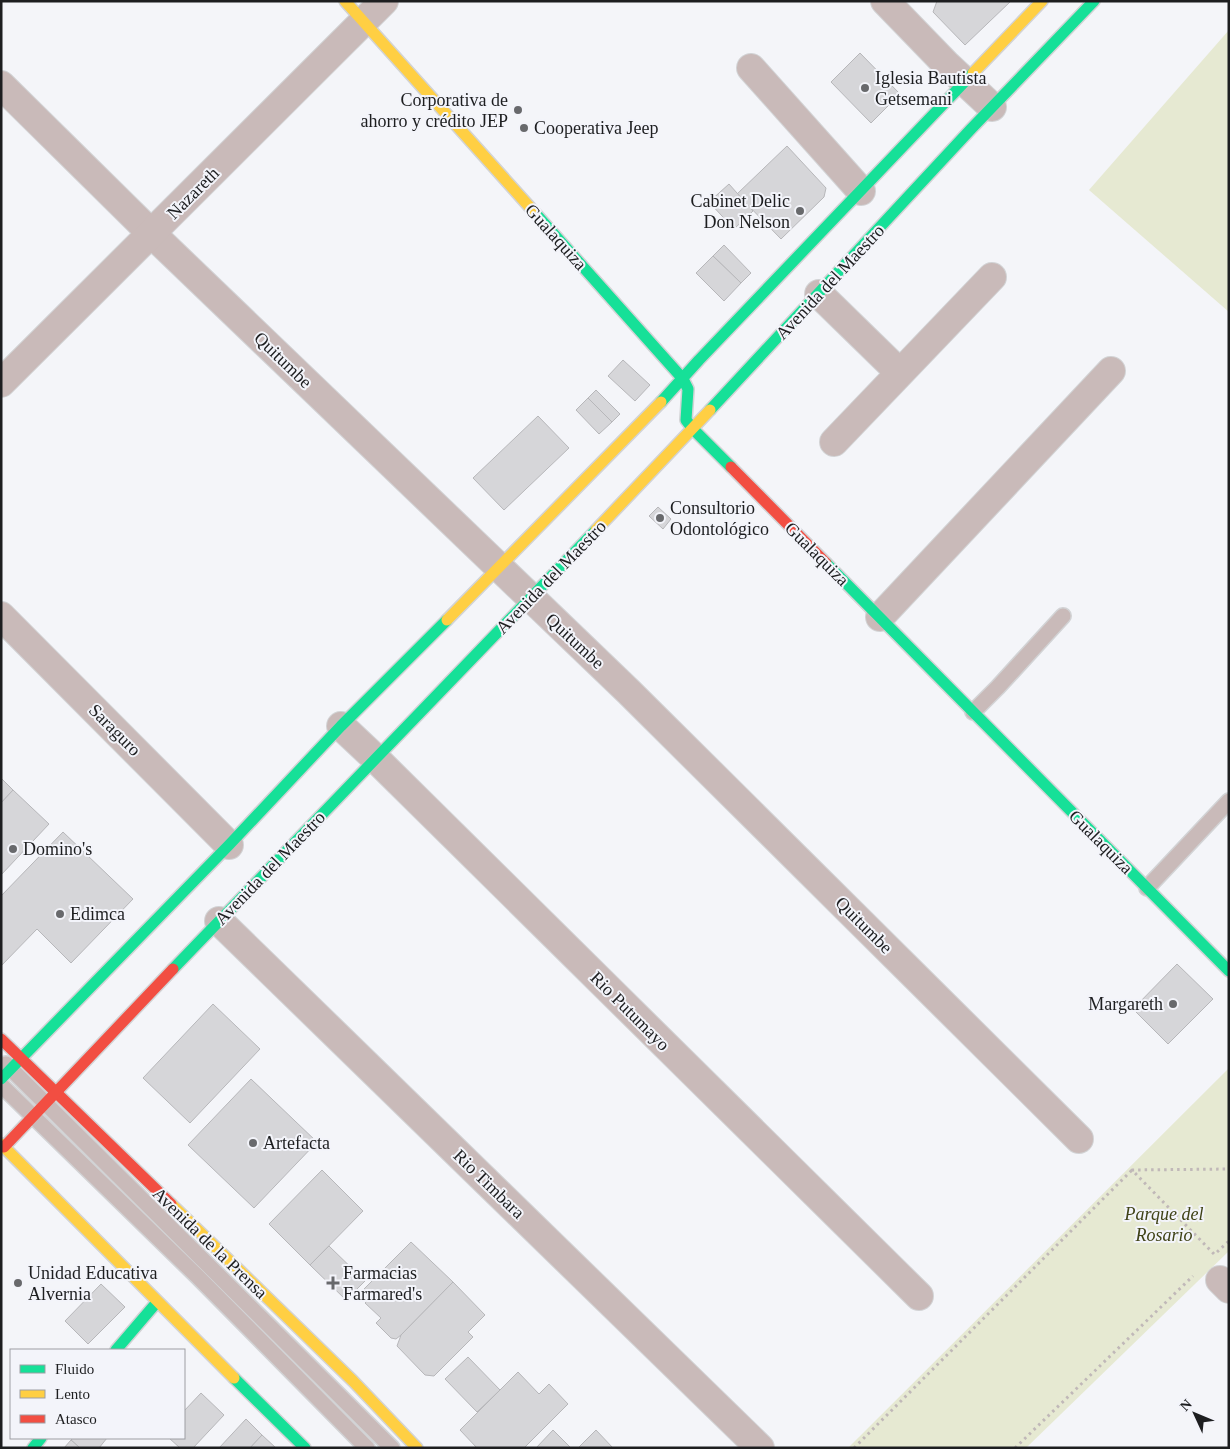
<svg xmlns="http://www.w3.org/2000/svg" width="1230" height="1449" viewBox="0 0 1230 1449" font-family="Georgia,serif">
<rect width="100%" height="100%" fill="#f4f5f9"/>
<!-- green -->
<g fill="#e6e9d2">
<polygon points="1229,30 1229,312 1089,190"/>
<polygon points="1229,1068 1229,1251 1026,1448 848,1448"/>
</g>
<!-- building -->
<g fill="#d6d6d9" stroke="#b7b7ba">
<polygon points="937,1 1011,1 965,45 933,12"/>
<polygon points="860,53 900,94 871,123 831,82"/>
<polygon points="787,146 826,188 824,197 781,239 737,194"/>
<polygon points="729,184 753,211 734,229 709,202"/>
<polygon points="724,245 751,273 741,283 713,256"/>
<polygon points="713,256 741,283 724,301 696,273"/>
<polygon points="623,360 650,385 635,401 608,376"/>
<polygon points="596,390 620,414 612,422 588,398"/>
<polygon points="588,398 612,422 599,434 576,410"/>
<polygon points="538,416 569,448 504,510 473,478"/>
<polygon points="658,507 671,519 663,529 649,516"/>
<polygon points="1,778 13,790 1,803"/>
<polygon points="13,790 49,824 1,875 1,803"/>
<polygon points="63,832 133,899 71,963 37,929 1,966 1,896"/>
<polygon points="1177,964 1213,999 1168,1044 1133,1009"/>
<polygon points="213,1004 260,1049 190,1123 143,1078"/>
<polygon points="251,1079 317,1142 254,1208 188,1145"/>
<polygon points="322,1170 363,1211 310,1265 269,1224"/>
<polygon points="411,1242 453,1282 401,1335 396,1339 391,1338 376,1323 381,1318 365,1303 372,1296 364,1289"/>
<polygon points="329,1246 365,1281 346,1300 310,1265"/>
<polygon points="453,1282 485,1315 468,1332 473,1337 434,1376 425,1375 397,1346 401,1335"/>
<polygon points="101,1284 125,1307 88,1344 65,1321"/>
<polygon points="468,1357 500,1390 477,1412 445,1379"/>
<polygon points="518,1372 539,1394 549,1384 568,1404 524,1448 477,1448 460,1430"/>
<polygon points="201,1393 224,1415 193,1448 180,1448 169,1438 184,1438 184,1411"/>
<polygon points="246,1419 262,1435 250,1448 219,1448"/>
<polygon points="553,1430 571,1448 536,1448"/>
<polygon points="596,1430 613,1448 578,1448"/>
<polygon points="262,1435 276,1448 250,1448"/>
<polygon points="73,1438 107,1438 99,1448 80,1448 71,1440"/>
<polygon points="71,1440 80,1448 64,1448"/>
</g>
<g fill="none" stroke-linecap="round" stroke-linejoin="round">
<defs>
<g id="lane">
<polyline points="973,712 998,687 1063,616"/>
<polyline points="1147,888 1229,801"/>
<polyline points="6,1064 392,1448"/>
<polyline points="1,1085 197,1276 367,1448"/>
</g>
<g id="street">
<polyline points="885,1 946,64 992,107"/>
<polyline points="751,68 861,191"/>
<polyline points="1,85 152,234 629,692 1079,1139"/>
<polyline points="819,294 899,372"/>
<polyline points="1,383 384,1"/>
<polyline points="834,442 992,277"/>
<polyline points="1,616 229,845"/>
<polyline points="880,617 1111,371"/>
<polyline points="341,726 376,759 919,1296"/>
<polyline points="219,921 760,1448"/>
<polyline points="1220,1280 1229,1289"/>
</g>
<g id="fast">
<polyline points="535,213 683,379 688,389 686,420 693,429 731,467"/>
<polyline points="661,402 699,360 973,73"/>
<polyline points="710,410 971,129 1094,1"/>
<polyline points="826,563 1229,971"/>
<polyline points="173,969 596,530"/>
<polyline points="1,1079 229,845 341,726 447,620"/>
<polyline points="116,1350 157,1302"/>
<polyline points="234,1378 305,1448"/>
<polyline points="33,1448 41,1438"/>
</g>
<g id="slow">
<polyline points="345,1 535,213"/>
<polyline points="973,73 1042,1"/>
<polyline points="596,530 710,410"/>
<polyline points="447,620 661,402"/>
<polyline points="1,1144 234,1378"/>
<polyline points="171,1204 353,1381 417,1448"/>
</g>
<g id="jam">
<polyline points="731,467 826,563"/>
<polyline points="1,1039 171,1204"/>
<polyline points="4,1147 173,969"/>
</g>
</defs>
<!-- lane casing -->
<use href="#lane" stroke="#d2d3d5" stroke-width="18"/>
<!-- street casing -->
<use href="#street" stroke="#d2d3d5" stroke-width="30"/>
<!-- fast casing -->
<use href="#fast" stroke="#d2d3d5" stroke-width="14"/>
<!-- slow casing -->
<use href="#slow" stroke="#d2d3d5" stroke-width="14"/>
<!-- jam casing -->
<use href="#jam" stroke="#d2d3d5" stroke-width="14"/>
<!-- path -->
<g stroke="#c0b8b8" stroke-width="3" stroke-dasharray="2.5 4" stroke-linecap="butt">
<polyline points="1217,1252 1229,1241"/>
<polyline points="1214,1254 1132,1170 1229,1169"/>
<polyline points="854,1448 1132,1170"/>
<polyline points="1015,1448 1193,1276"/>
</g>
<!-- lane -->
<use href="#lane" stroke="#c9bab9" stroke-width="15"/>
<!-- street -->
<use href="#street" stroke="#c9bab9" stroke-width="28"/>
<!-- fast -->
<use href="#fast" stroke="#16e098" stroke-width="11"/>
<!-- slow -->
<use href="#slow" stroke="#ffcf43" stroke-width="11"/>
<!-- jam -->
<use href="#jam" stroke="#f24e42" stroke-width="11"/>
</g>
<!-- markers -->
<g fill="#68696c" stroke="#f3f4fa" stroke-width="2">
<circle cx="865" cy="88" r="5"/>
<circle cx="518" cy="110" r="5"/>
<circle cx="524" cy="128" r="5"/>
<circle cx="800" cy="211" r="5"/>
<circle cx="660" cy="518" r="5"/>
<circle cx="13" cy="849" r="5"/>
<circle cx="60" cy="914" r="5"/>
<circle cx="1173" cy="1004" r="5"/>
<circle cx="253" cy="1143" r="5"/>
<circle cx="18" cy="1283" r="5"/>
<path d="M330.5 1275.5h5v5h5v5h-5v5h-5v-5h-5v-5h5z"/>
</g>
<g text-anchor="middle" stroke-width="4" stroke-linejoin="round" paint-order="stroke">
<!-- poi labels -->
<g font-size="18" fill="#1d1e20" stroke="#f3f4fa" text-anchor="start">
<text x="875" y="84">Iglesia Bautista<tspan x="875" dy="21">Getsemani</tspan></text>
<text x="508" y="106" text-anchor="end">Corporativa de<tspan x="508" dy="21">ahorro y crédito JEP</tspan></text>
<text x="534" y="134">Cooperativa Jeep</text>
<text x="790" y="207" text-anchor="end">Cabinet Delic<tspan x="790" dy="21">Don Nelson</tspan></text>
<text x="670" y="514">Consultorio<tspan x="670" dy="21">Odontológico</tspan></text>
<text x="23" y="855">Domino's</text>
<text x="70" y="920">Edimca</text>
<text x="1163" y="1010" text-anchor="end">Margareth</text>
<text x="263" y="1149">Artefacta</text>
<text x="28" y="1279">Unidad Educativa<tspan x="28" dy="21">Alvernia</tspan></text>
<text x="343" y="1279">Farmacias<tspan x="343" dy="21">Farmared's</tspan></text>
</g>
<!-- street labels -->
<g font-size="18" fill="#1d1e20" stroke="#f3f4fa">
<text transform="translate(193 193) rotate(-45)" y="6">Nazareth</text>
<text transform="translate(556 237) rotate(48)" y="6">Gualaquiza</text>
<text transform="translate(830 282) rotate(-47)" y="6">Avenida del Maestro</text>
<text transform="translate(283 360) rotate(44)" y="6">Quitumbe</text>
<text transform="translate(817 554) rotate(45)" y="6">Gualaquiza</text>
<text transform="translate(551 577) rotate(-46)" y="6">Avenida del Maestro</text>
<text transform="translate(575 641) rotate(43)" y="6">Quitumbe</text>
<text transform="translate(115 730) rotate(45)" y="6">Saraguro</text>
<text transform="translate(1101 842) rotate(45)" y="6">Gualaquiza</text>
<text transform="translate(270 868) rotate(-46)" y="6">Avenida del Maestro</text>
<text transform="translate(864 925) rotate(45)" y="6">Quitumbe</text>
<text transform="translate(630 1011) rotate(45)" y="6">Rio Putumayo</text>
<text transform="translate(489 1184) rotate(44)" y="6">Rio Timbara</text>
<text transform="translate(210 1243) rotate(44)" y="6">Avenida de la Prensa</text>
</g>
<!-- park labels -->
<g font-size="18" font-style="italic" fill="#404317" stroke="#f3f4fa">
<text x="1164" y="1220">Parque del<tspan x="1164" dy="21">Rosario</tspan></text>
</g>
</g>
<!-- border -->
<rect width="1230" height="1449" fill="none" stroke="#1d1e20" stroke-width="5"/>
<!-- legend -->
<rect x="10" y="1349" width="175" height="90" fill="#f3f4fa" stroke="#9d9ea3"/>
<rect x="20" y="1365" width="25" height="8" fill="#16e098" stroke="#9d9ea3"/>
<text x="55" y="1374" font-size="15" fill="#1d1e20">Fluido</text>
<rect x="20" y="1390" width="25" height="8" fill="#ffcf43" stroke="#9d9ea3"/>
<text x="55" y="1399" font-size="15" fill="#1d1e20">Lento</text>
<rect x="20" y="1415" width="25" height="8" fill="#f24e42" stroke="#9d9ea3"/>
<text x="55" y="1424" font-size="15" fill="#1d1e20">Atasco</text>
<!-- north arrow -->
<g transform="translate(1195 1414) rotate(314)" stroke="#f3f4fa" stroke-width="4" paint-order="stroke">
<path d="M0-4L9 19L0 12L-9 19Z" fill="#1d1e20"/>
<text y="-8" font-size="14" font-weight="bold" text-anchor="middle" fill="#1d1e20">N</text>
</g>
</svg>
